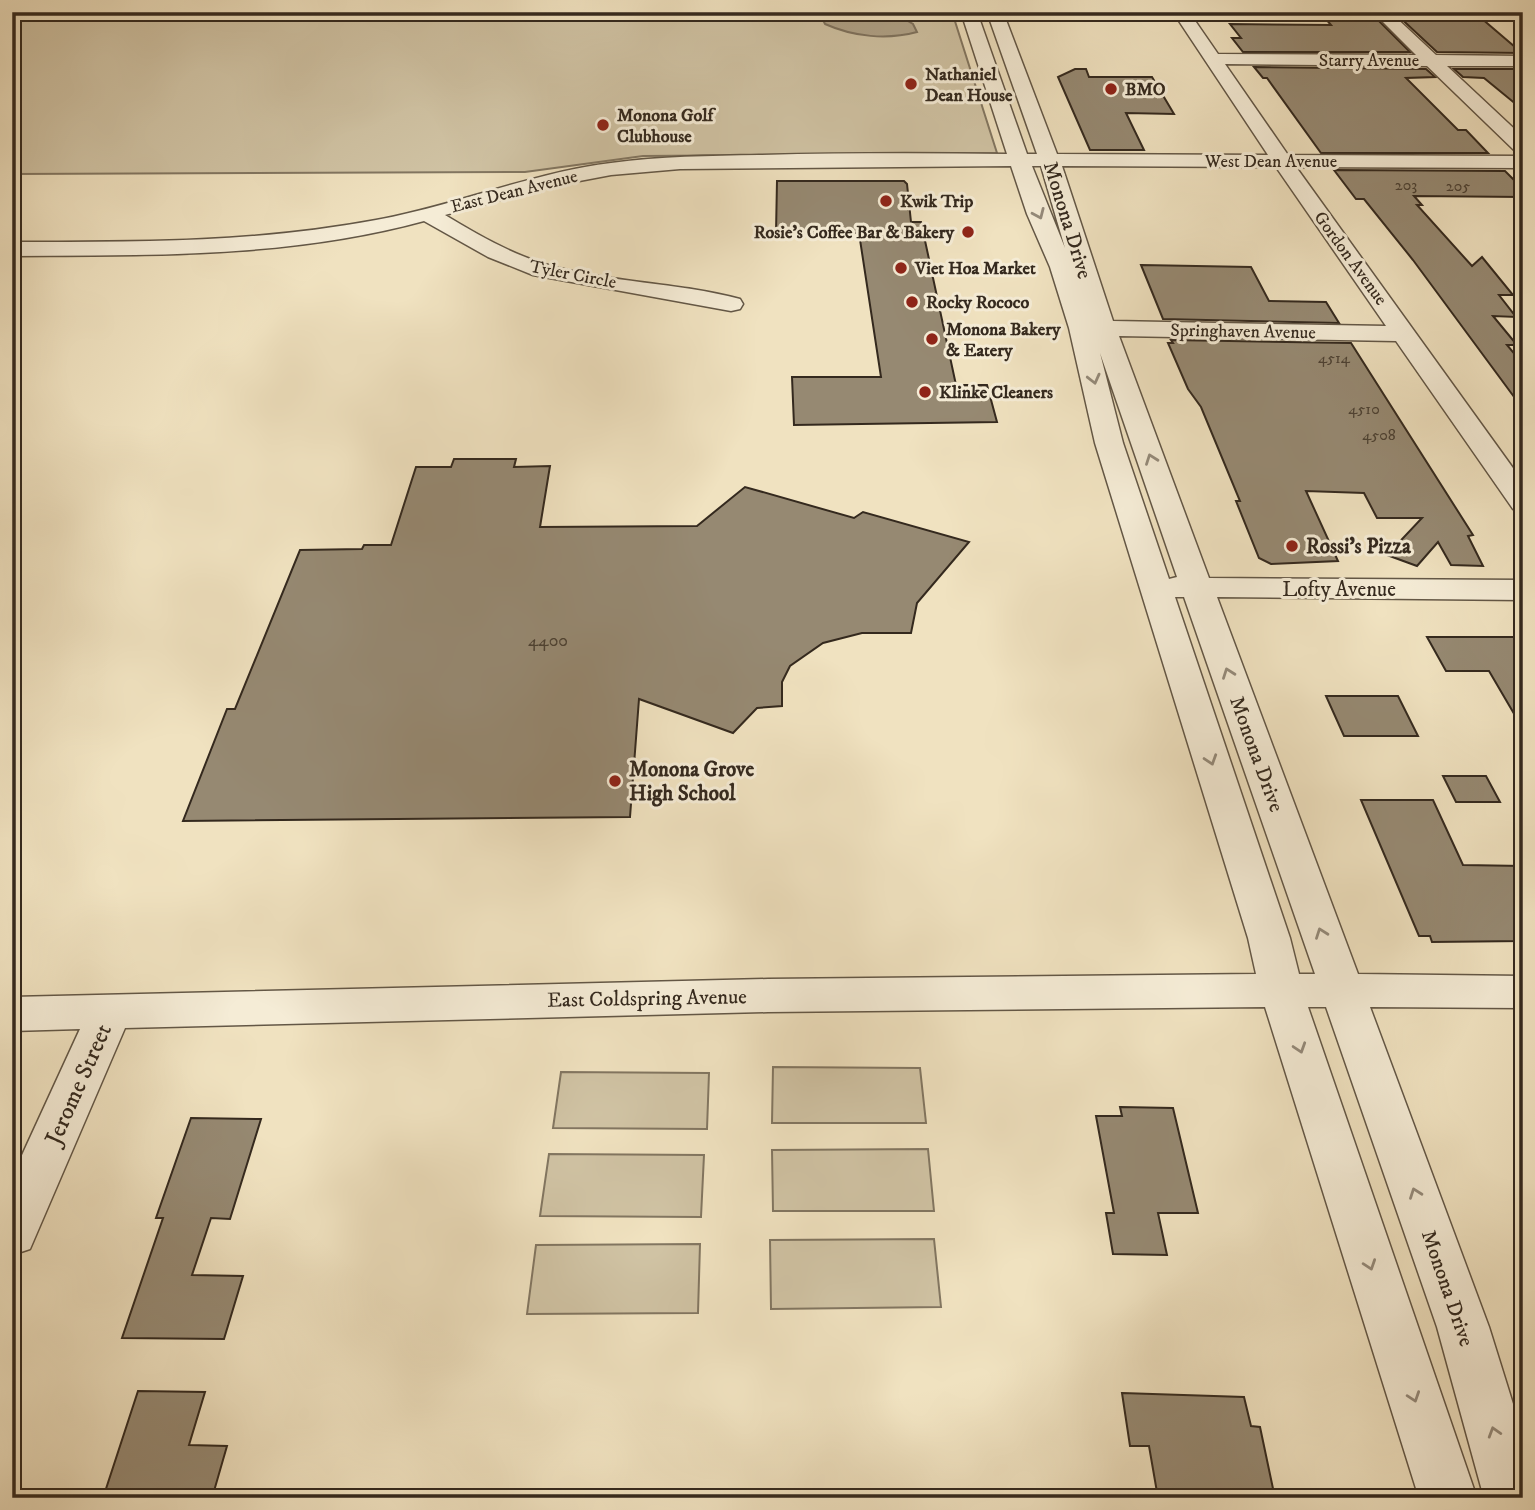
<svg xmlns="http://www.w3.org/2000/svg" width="1535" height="1510" viewBox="0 0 1535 1510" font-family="'IM FELL DW Pica',serif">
<rect width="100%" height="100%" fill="#f0e2c0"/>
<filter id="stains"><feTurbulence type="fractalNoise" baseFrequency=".00286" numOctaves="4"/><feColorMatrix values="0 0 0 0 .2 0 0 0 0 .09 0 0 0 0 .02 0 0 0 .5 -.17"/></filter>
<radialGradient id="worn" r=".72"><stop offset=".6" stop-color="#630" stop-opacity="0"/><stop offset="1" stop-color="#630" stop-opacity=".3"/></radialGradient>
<!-- green -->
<g fill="#d0c3a4" stroke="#827661" stroke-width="2">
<polygon points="12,12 952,12 997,153 643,156 525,172 12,174"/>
<polygon points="773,1067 920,1068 926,1123 772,1123"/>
<polygon points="561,1072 709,1073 707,1129 553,1128"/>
<polygon points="928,1149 934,1211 773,1211 772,1150"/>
<polygon points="549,1154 704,1155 701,1217 540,1216"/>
<polygon points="934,1239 941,1307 771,1309 770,1240"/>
<polygon points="700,1244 698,1313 527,1314 536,1245"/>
</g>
<!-- water -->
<path fill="#b0a389" stroke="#7e725e" stroke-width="2" d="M819,12H906V20L913,24L917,32C887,40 854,37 825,24Z"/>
<!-- building -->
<g fill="#968972" stroke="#34291e" stroke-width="2">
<polygon points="1320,12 1370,12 1410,52 1243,52 1232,38 1241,38 1230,24 1331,25"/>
<polygon points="1394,12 1474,12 1522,53 1437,52"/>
<polygon points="1254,67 1426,69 1435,77 1406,78 1458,130 1466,130 1488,153 1321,153 1267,78 1263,78"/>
<polygon points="1075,69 1086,69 1089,77 1152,77 1174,114 1126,113 1144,150 1090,150 1058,77"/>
<polygon points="1454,69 1523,69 1523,110 1484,78 1463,77"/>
<polygon points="1334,170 1505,171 1523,189 1523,197 1414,196 1422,205 1417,205 1472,266 1482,257 1513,295 1499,295 1516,317 1493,316 1517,345 1507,345 1523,364 1523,409 1413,260 1364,199 1356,199"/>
<polygon points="777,181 904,181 907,184 911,222 921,222 956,385 987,385 997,422 794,425 792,377 881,377 859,233 776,233"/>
<polygon points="1141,265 1251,267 1269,301 1326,302 1339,323 1163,319"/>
<polygon points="1171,340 1351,343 1473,535 1468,536 1483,566 1451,565 1438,542 1417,566 1387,555 1422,518 1377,518 1364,493 1306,491 1338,561 1271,564 1259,558 1236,501 1240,501 1201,407 1188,389 1168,343 1173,343"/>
<polygon points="454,459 516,459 514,467 550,466 540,527 697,526 745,487 854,518 863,512 969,542 917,603 911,633 862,633 823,643 790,666 782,682 782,706 757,708 733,733 639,699 630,817 183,821 227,709 235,709 300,550 362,549 364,545 391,545 416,467 451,467"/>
<polygon points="1427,637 1523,637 1523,729 1489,671 1446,671"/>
<polygon points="1326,696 1398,696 1418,736 1344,736"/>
<polygon points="1443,776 1486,776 1500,802 1456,802"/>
<polygon points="1361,800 1433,800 1463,865 1523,866 1523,941 1432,942 1430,936 1419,936"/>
<polygon points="1120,1107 1173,1108 1198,1213 1158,1213 1167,1255 1113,1254 1106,1213 1114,1213 1096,1116 1122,1116"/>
<polygon points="191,1118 261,1119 230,1219 211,1218 192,1275 243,1276 224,1339 122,1338 163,1218 156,1218"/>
<polygon points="138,1391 205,1392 189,1445 227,1446 212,1498 103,1498"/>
<polygon points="1122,1393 1244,1397 1251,1426 1260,1427 1275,1498 1158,1498 1149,1446 1130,1446"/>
</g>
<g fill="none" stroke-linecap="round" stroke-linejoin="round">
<defs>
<path id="minor" d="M961,12H977L1027,154H1037L987,12H1003L1057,154L1268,155L1173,12H1189L1218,54L1416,55L1373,12H1390L1436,55L1523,56V66H1447L1523,137V154L1516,152L1427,66L1225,64L1288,155L1523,156V168L1296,167L1523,482V512L1513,509L1396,341L1119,336L1209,578L1523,580V600L1217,597L1358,974L1523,976V1008L1370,1007L1489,1327L1523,1436V1498H1484L1437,1327L1326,1007H1308L1477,1498H1419L1265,1007L768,1012L125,1028L30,1249L12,1255V1177L80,1029L12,1031V997L768,979L1256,974L1248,938L1095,443L1069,328L1050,267L1027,214L1011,166L680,169L611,175L553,186L445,215C478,235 511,254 548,265C610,283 676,282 740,299L743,304L740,309L731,311L533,275L488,257L424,221C289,258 151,255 12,256V242C137,242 252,243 376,220C455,206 530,173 611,163C660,156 710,156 759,155C842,153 925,153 1007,154ZM1032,166H1041L1065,248ZM1062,166L1276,167L1386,326L1113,321ZM1100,353L1177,577L1169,579L1123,443ZM1175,597H1184L1315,974H1299L1290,938Z"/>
</defs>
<!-- minor casing -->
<use href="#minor" stroke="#635746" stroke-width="3"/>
<!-- minor -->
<use href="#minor" fill="#f5ecd6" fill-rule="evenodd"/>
</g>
<!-- one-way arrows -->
<defs><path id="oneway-chevron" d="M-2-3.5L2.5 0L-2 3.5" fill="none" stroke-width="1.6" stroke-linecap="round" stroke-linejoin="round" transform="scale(1.75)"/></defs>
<g stroke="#948a7a">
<use href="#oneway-chevron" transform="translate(1039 214) rotate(66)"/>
<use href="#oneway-chevron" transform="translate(1094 379) rotate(76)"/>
<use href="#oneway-chevron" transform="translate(1151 459) rotate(-110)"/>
<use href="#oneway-chevron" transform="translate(1228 673) rotate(-110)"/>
<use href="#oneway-chevron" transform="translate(1211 760) rotate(72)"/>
<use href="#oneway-chevron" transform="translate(1321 933) rotate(-110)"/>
<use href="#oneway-chevron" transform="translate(1300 1048) rotate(72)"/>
<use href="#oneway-chevron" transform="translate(1415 1193) rotate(-110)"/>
<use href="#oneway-chevron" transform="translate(1370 1265) rotate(71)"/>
<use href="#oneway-chevron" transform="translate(1414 1397) rotate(71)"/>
<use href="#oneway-chevron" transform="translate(1494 1432) rotate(-107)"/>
</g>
<!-- markers -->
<g fill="#8f2418" stroke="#f5ecd6" stroke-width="2.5">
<circle cx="911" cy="84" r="7"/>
<circle cx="1111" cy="89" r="7"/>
<circle cx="603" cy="125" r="7"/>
<circle cx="886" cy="201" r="7"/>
<circle cx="968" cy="232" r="7"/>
<circle cx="901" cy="268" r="7"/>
<circle cx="912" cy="302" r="7"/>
<circle cx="932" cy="339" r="7"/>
<circle cx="925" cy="392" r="7"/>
<circle cx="1292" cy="546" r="7"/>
<circle cx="615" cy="781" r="7"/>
</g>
<g text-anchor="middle" stroke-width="6" stroke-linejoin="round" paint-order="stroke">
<!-- far-number labels -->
<g font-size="16" fill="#4c4133">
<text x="1406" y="190">203</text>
<text x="1458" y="191">205</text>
<text x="1334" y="363">4514</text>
<text x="1364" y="414">4510</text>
<text x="1379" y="440">4508</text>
</g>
<!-- far-street labels -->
<g font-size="18" fill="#34291e" stroke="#f5ecd6">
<text x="1369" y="66">Starry Avenue</text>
<text x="1271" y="167">West Dean Avenue</text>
<text transform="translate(514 191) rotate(-14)" y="6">East Dean Avenue</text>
<text transform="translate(1351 258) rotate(54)" y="6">Gordon Avenue</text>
<text transform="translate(573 274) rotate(11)" y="6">Tyler Circle</text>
<text transform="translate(1243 331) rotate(1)" y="6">Springhaven Avenue</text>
</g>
<!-- far-poi labels -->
<g font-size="18" font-weight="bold" fill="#34291e" stroke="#f5ecd6" text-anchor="start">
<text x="925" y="80">Nathaniel<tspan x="925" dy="21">Dean House</tspan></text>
<text x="1125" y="95">BMO</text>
<text x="617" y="121">Monona Golf<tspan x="617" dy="21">Clubhouse</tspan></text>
<text x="900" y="207">Kwik Trip</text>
<text x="954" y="238" text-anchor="end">Rosie's Coffee Bar &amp; Bakery</text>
<text x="915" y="274">Viet Hoa Market</text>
<text x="926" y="308">Rocky Rococo</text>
<text x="946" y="335">Monona Bakery<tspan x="946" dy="21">&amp; Eatery</tspan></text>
<text x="939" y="398">Klinke Cleaners</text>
</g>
<!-- number labels -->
<g font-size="18" fill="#4c4133">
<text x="548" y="646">4400</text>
</g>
<!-- street labels -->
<g font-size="21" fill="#34291e" stroke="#f5ecd6">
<text transform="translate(1068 220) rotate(73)" y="7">Monona Drive</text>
<text x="1339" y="596">Lofty Avenue</text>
<text transform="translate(1257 754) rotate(70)" y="7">Monona Drive</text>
<text transform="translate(647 998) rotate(-1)" y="7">East Coldspring Avenue</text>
<text transform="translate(1448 1288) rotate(71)" y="7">Monona Drive</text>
</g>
<!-- poi labels -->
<g font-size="21" font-weight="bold" fill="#34291e" stroke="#f5ecd6" text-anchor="start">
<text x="1306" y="553">Rossi's Pizza</text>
<text x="629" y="776">Monona Grove<tspan x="629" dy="24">High School</tspan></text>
</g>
<!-- near-street labels -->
<g font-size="24" fill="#34291e" stroke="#f5ecd6">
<text transform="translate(78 1084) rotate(-66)" y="8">Jerome Street</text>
</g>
</g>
<!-- margin -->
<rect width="1535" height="1510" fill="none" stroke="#f0e2c0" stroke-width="42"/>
<rect x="14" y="14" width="1507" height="1482" fill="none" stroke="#34291e" stroke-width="3.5"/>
<rect x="21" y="21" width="1493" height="1468" fill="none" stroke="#34291e" stroke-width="2"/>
<rect width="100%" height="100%" filter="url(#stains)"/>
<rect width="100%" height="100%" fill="url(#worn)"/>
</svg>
